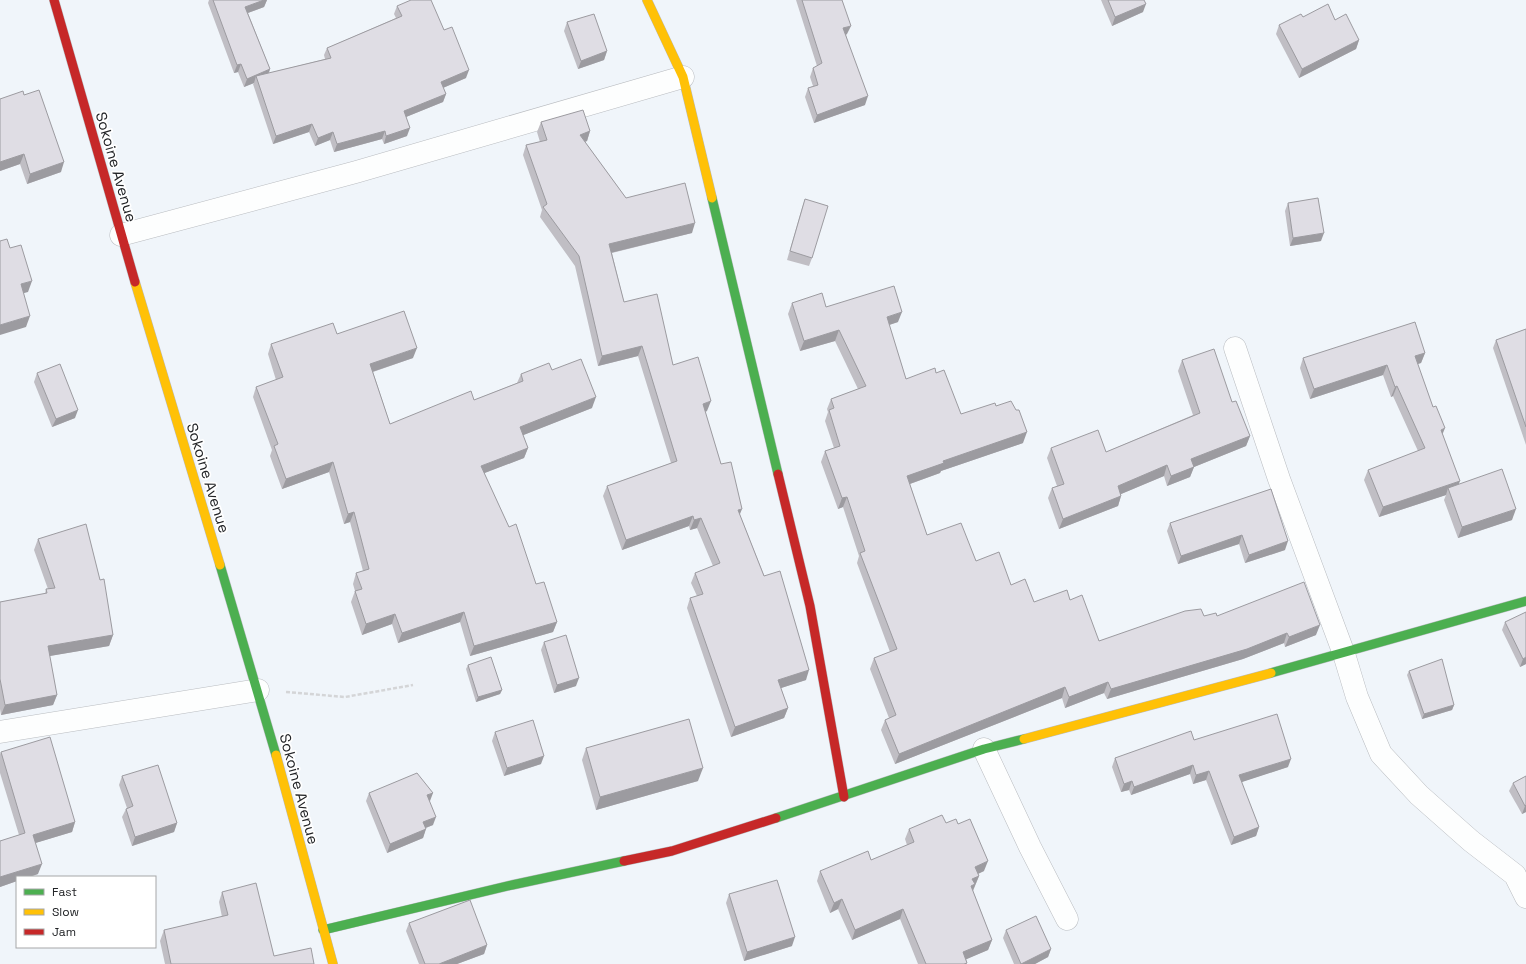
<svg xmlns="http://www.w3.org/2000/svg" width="1526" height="964" viewBox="0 0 1526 964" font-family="'Space Grotesk',sans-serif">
<rect width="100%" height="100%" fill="#f0f5fa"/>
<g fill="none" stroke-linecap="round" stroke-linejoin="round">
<defs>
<g id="street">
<polyline points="121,235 356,172 683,77"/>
<polyline points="1235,348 1279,479 1344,654 1357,697 1381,754 1419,795 1471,841 1515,875 1526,897"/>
<polyline points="0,732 258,690"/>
<polyline points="984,749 1030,847 1067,919"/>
</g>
<g id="fast">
<polyline points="712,198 778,474"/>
<polyline points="220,565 276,755"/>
<polyline points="1271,673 1526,601"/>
<polyline points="776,818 984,749 1024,739"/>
<polyline points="323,930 512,885 624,861"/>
</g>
<g id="slow">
<polyline points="647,0 683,77 712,198"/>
<polyline points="135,282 220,565"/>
<polyline points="1024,739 1271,673"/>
<polyline points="276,755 333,964"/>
</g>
<g id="jam">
<polyline points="54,0 135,282"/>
<polyline points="778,474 810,606 844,797"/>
<polyline points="624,861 672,851 776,818"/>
</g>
</defs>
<!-- street casing -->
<use href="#street" stroke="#b9bcc0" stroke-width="23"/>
<!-- fast casing -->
<use href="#fast" stroke="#b9bcc0" stroke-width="10"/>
<!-- slow casing -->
<use href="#slow" stroke="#b9bcc0" stroke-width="10"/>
<!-- jam casing -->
<use href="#jam" stroke="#b9bcc0" stroke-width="10"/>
<!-- path -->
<polyline stroke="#d4d5d7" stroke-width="2.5" stroke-dasharray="4 2" stroke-linecap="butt" points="286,692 345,697 413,685"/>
<!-- street -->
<use href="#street" stroke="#fdfefe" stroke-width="22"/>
<!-- fast -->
<use href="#fast" stroke="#4caf50" stroke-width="9"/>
<!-- slow -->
<use href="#slow" stroke="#ffc107" stroke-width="9"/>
<!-- jam -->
<use href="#jam" stroke="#c62828" stroke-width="9"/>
</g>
<!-- wall -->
<g fill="#c0bec4">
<polygon points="209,0 267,0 264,7 248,13 270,69 269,73 325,59 324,55 327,48 396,18 394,14 397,6 444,30 466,78 443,88 446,94 443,102 406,117 407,136 384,144 382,139 334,152 330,140 315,146 309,132 273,144 253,84 254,83 244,87 238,72 234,73 208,3"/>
<polygon points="796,0 842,0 847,34 846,35 865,105 814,123 805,97 808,88 813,86 810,77 813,68 817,66"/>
<polygon points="1101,0 1144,0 1143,12 1112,26"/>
<polygon points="1303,17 1335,20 1359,40 1356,49 1299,78 1276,34 1279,25"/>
<polygon points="567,22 607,51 604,60 578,69 564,31"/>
<polygon points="24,95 61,172 27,184 20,164 0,171 0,99"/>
<polygon points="541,122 590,131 587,141 585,142 626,198 692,233 612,253 624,302 673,365 707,411 705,412 721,464 740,515 806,680 781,688 788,708 784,718 731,737 687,608 690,598 697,596 691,583 695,573 713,566 697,528 690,530 689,526 622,550 603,496 607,486 671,463 638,356 598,366 575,266 540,217 542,210 523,155 526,145 540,142 537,132"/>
<polygon points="805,199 812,258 809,266 787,260 802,208"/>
<polygon points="1288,203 1321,241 1290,246 1285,211"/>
<polygon points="792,303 826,307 898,322 889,325 906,379 936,373 961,414 996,406 1023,443 941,471 940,473 910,484 927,535 976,561 1011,585 1034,602 1070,600 1099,641 1204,616 1217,616 1316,635 1285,647 1284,643 1243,659 1107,699 1104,693 1065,708 1062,698 895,764 881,730 885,720 889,718 870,669 874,658 890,652 857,563 859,556 843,507 838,509 821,462 825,451 834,448 825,421 828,412 827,409 831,399 858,389 835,341 800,351 788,314"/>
<polygon points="1526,329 1526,445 1493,348 1496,340"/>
<polygon points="337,334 413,358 373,372 390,424 474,400 517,383 521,374 552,370 592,408 523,435 528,448 524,458 484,473 509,527 536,584 557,622 553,632 470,656 460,622 398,643 392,624 362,635 351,602 355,591 353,584 356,573 363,571 350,522 344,524 329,472 282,489 270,456 272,450 253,397 256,387 276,380 268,354 271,344"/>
<polygon points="1425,353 1421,363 1417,364 1443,435 1459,484 1512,520 1458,538 1444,500 1446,495 1379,517 1364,480 1368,470 1418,451 1393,396 1391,397 1383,375 1310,399 1300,368 1303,358"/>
<polygon points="1182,360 1232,402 1250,436 1246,446 1194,467 1190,477 1167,486 1164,476 1121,494 1121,496 1118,506 1059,529 1048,498 1052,488 1057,486 1047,458 1051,448 1106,452 1193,415 1178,371"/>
<polygon points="37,373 75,418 52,427 34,382"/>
<polygon points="1271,489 1285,550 1245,563 1239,544 1178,564 1167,531 1170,523"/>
<polygon points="38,539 113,635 109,646 49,656 57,695 53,705 1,715 0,709 0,602 45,594 46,589 48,589 34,550"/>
<polygon points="1505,622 1526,664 1520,667 1502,630"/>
<polygon points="544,642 576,686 554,693 541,650"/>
<polygon points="468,665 502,690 500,694 476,702 466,669"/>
<polygon points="1409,671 1454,705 1452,710 1422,719 1407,675"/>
<polygon points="495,732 541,764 504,776 492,741"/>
<polygon points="1194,740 1288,767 1241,782 1259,827 1256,836 1231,845 1206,780 1193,784 1190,774 1131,795 1129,790 1121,792 1112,767 1115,758"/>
<polygon points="586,748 698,781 596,810 582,760"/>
<polygon points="1,752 75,822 72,832 35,843 38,874 29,877 17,877 17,881 0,887 0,841 19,835 0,773 0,754"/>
<polygon points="122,776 177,823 174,832 132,846 122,817 126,809 127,808 119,785"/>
<polygon points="1526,776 1526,812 1522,814 1509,791 1513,783"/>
<polygon points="369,793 430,801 429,802 433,825 426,828 423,838 387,853 366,801"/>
<polygon points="946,823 958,824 984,871 978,874 979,876 973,891 992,940 988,950 966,959 967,963 967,964 918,964 900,919 852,940 838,909 830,913 817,881 820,871 871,860 907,845 905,839 909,829"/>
<polygon points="222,892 274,956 314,964 165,964 160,941 164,930 222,917 219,902"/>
<polygon points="729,894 792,946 744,961 726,903"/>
<polygon points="409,923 487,945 484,954 457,964 419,964 406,931"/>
<polygon points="1006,930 1051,949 1048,957 1035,964 1014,964 1003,938"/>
</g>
<!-- shaded-wall -->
<g fill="#9c9ba0">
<polygon points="264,0 267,0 264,7 242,15 245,7"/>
<polygon points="1146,4 1143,12 1112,26 1115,17"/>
<polygon points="851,26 847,34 840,37 843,28"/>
<polygon points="1359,40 1356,49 1299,78 1302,69"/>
<polygon points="607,51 604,60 578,69 581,61"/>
<polygon points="241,64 238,72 234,73 237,65"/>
<polygon points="270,69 267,77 256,76 254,83 244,87 247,79"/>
<polygon points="469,70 466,78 438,90 441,82"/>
<polygon points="446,94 443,102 401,119 404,111"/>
<polygon points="868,96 865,105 814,123 817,115"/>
<polygon points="312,124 309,132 273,144 276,136"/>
<polygon points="410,128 407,136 384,144 386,136"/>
<polygon points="385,131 382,139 334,152 337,144"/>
<polygon points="590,131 587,141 576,145 580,135"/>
<polygon points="333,132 330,140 315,146 318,138"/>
<polygon points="24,154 20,164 0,171 0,162"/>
<polygon points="64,162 61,172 27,184 30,174"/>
<polygon points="695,223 692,233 606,254 609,244"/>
<polygon points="1324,233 1321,241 1290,246 1293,238"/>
<polygon points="32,281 28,292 17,295 21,284"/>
<polygon points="902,312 898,322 883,327 887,317"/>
<polygon points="30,316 26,327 0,335 0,325"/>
<polygon points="839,330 835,341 800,351 804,341"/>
<polygon points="642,346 638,356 598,366 602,356"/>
<polygon points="417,348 413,358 366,374 370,364"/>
<polygon points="1425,353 1421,363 1411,366 1415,356"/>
<polygon points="1387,365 1383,375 1310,399 1314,389"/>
<polygon points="1397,386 1393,396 1391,397 1395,387"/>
<polygon points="596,397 592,408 516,438 520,427"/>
<polygon points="711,401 707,411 699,414 703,404"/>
<polygon points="78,410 75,418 52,427 56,419"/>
<polygon points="1445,428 1441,438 1441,430"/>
<polygon points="1027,432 1023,443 941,471 940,473 904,486 907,476 943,461"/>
<polygon points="1250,436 1246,446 1194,467 1190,477 1167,486 1171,476 1191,459"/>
<polygon points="528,448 524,458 477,476 481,466"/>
<polygon points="333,462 329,472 282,489 286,479"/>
<polygon points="1167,465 1164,476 1114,497 1118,486"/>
<polygon points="1460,481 1456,491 1448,488 1446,495 1379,517 1383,507"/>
<polygon points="1121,496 1118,506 1059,529 1063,519"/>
<polygon points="847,497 843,507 838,509 842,498"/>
<polygon points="742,509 738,519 738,510"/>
<polygon points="1516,509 1512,520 1458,538 1462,527"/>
<polygon points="354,512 350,522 344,524 348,514"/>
<polygon points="693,516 689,526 622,550 626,540"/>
<polygon points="701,518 697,528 690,530 694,520"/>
<polygon points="1242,535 1239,544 1178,564 1181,556"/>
<polygon points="1288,541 1285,550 1245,563 1249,555"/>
<polygon points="464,612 460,622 398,643 402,633"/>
<polygon points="395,614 392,624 362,635 366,624"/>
<polygon points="557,622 553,632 470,656 474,646"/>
<polygon points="1320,625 1316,635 1285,647 1289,637"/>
<polygon points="1287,633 1284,643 1243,659 1107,699 1111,689"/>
<polygon points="113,635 109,646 44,657 48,646"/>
<polygon points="1526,657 1526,664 1520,667 1523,659"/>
<polygon points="809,670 806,680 775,690 778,680"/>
<polygon points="579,678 576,686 554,693 557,685"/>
<polygon points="1108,682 1104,693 1065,708 1069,697"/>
<polygon points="1065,687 1062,698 895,764 899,754"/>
<polygon points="502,690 500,694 476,702 478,697"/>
<polygon points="57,695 53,705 1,715 5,705"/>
<polygon points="1454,705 1452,710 1422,719 1424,714"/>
<polygon points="788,708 784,718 731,737 735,727"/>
<polygon points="544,756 541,764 504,776 507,768"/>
<polygon points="1291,759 1288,767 1236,784 1239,775"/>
<polygon points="1193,765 1190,774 1131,795 1134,787"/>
<polygon points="703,768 698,781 596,810 600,797"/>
<polygon points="1209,771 1206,780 1193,784 1196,775"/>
<polygon points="1132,781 1129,790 1121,792 1124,784"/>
<polygon points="433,793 430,801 424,804 427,795"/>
<polygon points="1526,805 1526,812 1522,814 1525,806"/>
<polygon points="436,817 433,825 420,830 423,822"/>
<polygon points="75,822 72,832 29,845 33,835"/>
<polygon points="177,823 174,832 132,846 135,837"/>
<polygon points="1259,827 1256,836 1231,845 1234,837"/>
<polygon points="426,829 423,838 387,853 390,844"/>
<polygon points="988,861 984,871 971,877 975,867"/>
<polygon points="42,864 38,874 29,877 17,877 17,881 0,887 0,877"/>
<polygon points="979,876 971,895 967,896 972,879"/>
<polygon points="842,899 838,909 830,913 834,903"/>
<polygon points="903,909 900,919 852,940 855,930"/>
<polygon points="795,937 792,946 744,961 747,952"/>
<polygon points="992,940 988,950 960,962 963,952"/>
<polygon points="487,945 484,954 457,964 439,964"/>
<polygon points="1051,949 1048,957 1035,964 1021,964"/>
</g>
<!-- building -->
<g fill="#dfdde4" stroke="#9c9ba0">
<polygon points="213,0 264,0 245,7 270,69 247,79 241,64 237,65"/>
<polygon points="411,0 431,0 444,30 452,27 469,70 441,82 446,94 404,111 410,128 386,136 385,131 337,144 333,132 318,138 312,124 276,136 256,76 331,58 327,48 402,16 397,6"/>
<polygon points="802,0 842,0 851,26 843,28 868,96 817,115 808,88 818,85 813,68 822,63"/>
<polygon points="1108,0 1144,0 1146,4 1115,17"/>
<polygon points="1328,4 1335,20 1346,14 1359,40 1302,69 1279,25 1301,14 1303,17"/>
<polygon points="594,14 607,51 581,61 567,22"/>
<polygon points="39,90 64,162 30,174 24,154 0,162 0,99 23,91 24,95"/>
<polygon points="583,110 590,131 580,135 626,198 685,183 695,223 609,244 624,302 657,294 673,365 698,357 711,401 703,404 721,464 731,462 742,509 738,510 764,576 780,571 809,670 778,680 788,708 735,727 690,598 703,594 695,573 720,563 701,518 694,520 693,516 626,540 607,486 677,461 642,346 602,356 579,256 543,207 547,204 526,145 547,140 541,122"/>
<polygon points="1318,198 1324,233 1293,238 1288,203"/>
<polygon points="805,199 828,206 812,258 790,251"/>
<polygon points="7,239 10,248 21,245 32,281 21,284 30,316 0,325 0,241"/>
<polygon points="894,286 902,312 887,317 906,379 935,368 936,373 944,370 961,414 995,403 996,406 1011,401 1016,410 1019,410 1027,432 943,461 944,463 907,476 927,535 961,523 976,561 999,552 1011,585 1025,579 1034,602 1067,590 1070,600 1082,595 1099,641 1185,611 1201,609 1204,616 1216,613 1217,616 1304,582 1320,625 1289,637 1287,633 1247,649 1111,689 1108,682 1069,697 1065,687 899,754 885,720 896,715 874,658 897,649 860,553 865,551 847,497 842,498 825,451 840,446 829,410 834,408 831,399 866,386 839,330 804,341 792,303 822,293 826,307"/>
<polygon points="404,311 417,348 370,364 390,424 471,391 474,400 523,381 521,374 549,363 552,370 581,359 596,397 520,427 528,448 481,466 509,527 516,524 536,584 544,582 557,622 474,646 464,612 402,633 395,614 366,624 355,591 362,589 356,573 369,569 354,512 348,514 333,462 286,479 274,446 278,444 256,387 283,377 271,344 333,323 337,334"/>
<polygon points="1415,322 1425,353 1415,356 1433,407 1436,406 1445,428 1441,430 1460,481 1383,507 1368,470 1425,448 1397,386 1395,387 1387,365 1314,389 1303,358"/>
<polygon points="1526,329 1526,427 1496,340"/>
<polygon points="1214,349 1232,402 1236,401 1250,436 1191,459 1194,467 1171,476 1167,465 1118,486 1121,496 1063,519 1052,488 1064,484 1051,448 1098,430 1106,452 1200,413 1182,360"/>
<polygon points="60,364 78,410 56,419 37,373"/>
<polygon points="1502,469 1516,509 1462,527 1448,488"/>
<polygon points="1271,489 1288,541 1249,555 1242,535 1181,556 1170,523"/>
<polygon points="86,524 100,580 104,579 113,635 48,646 57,695 5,705 0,679 0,602 47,593 46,589 55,588 38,539"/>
<polygon points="1526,612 1526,657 1523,659 1505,622"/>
<polygon points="566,635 579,678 557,685 544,642"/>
<polygon points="491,657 502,690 478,697 468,665"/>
<polygon points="1442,659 1454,705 1424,714 1409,671"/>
<polygon points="1277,714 1291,759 1239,775 1259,827 1234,837 1209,771 1196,775 1193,765 1134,787 1132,781 1124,784 1115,758 1191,731 1194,740"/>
<polygon points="689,719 703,768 600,797 586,748"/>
<polygon points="533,720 544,756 507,768 495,732"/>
<polygon points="50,737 75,822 33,835 42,864 0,877 0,841 25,833 1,752"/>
<polygon points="158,765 177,823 135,837 126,809 133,806 122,776"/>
<polygon points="417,773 433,793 427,795 436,817 423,822 426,829 390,844 369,793"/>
<polygon points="1526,776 1526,805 1525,806 1513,783"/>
<polygon points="942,815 946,823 956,819 958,824 970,819 988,861 975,867 979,876 972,879 975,884 971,886 992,940 963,952 967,963 964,964 926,964 903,909 855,930 842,899 834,903 820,871 868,851 871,860 914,842 909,829"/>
<polygon points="777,880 795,937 747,952 729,894"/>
<polygon points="256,883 274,956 311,948 314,964 171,964 164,930 228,915 222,892"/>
<polygon points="470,900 487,945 439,964 425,964 409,923"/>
<polygon points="1036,916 1051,949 1021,964 1006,930"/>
</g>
<g text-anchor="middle" stroke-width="3.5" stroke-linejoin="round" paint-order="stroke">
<!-- street labels -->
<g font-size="15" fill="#212326" stroke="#fff">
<text transform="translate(116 167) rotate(74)" y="5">Sokoine Avenue</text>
<text transform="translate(208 478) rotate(73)" y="5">Sokoine Avenue</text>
<text transform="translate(299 789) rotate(75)" y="5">Sokoine Avenue</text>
</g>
</g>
<!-- legend -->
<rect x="16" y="876" width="140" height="72" fill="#ffffff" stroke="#a6a7a8"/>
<rect x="24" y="889" width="20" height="6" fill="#4caf50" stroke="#a6a7a8"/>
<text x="52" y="896" font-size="12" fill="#212326">Fast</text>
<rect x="24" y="909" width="20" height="6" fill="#ffc107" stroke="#a6a7a8"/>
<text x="52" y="916" font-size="12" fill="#212326">Slow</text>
<rect x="24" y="929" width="20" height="6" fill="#c62828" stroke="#a6a7a8"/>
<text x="52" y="936" font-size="12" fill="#212326">Jam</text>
</svg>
